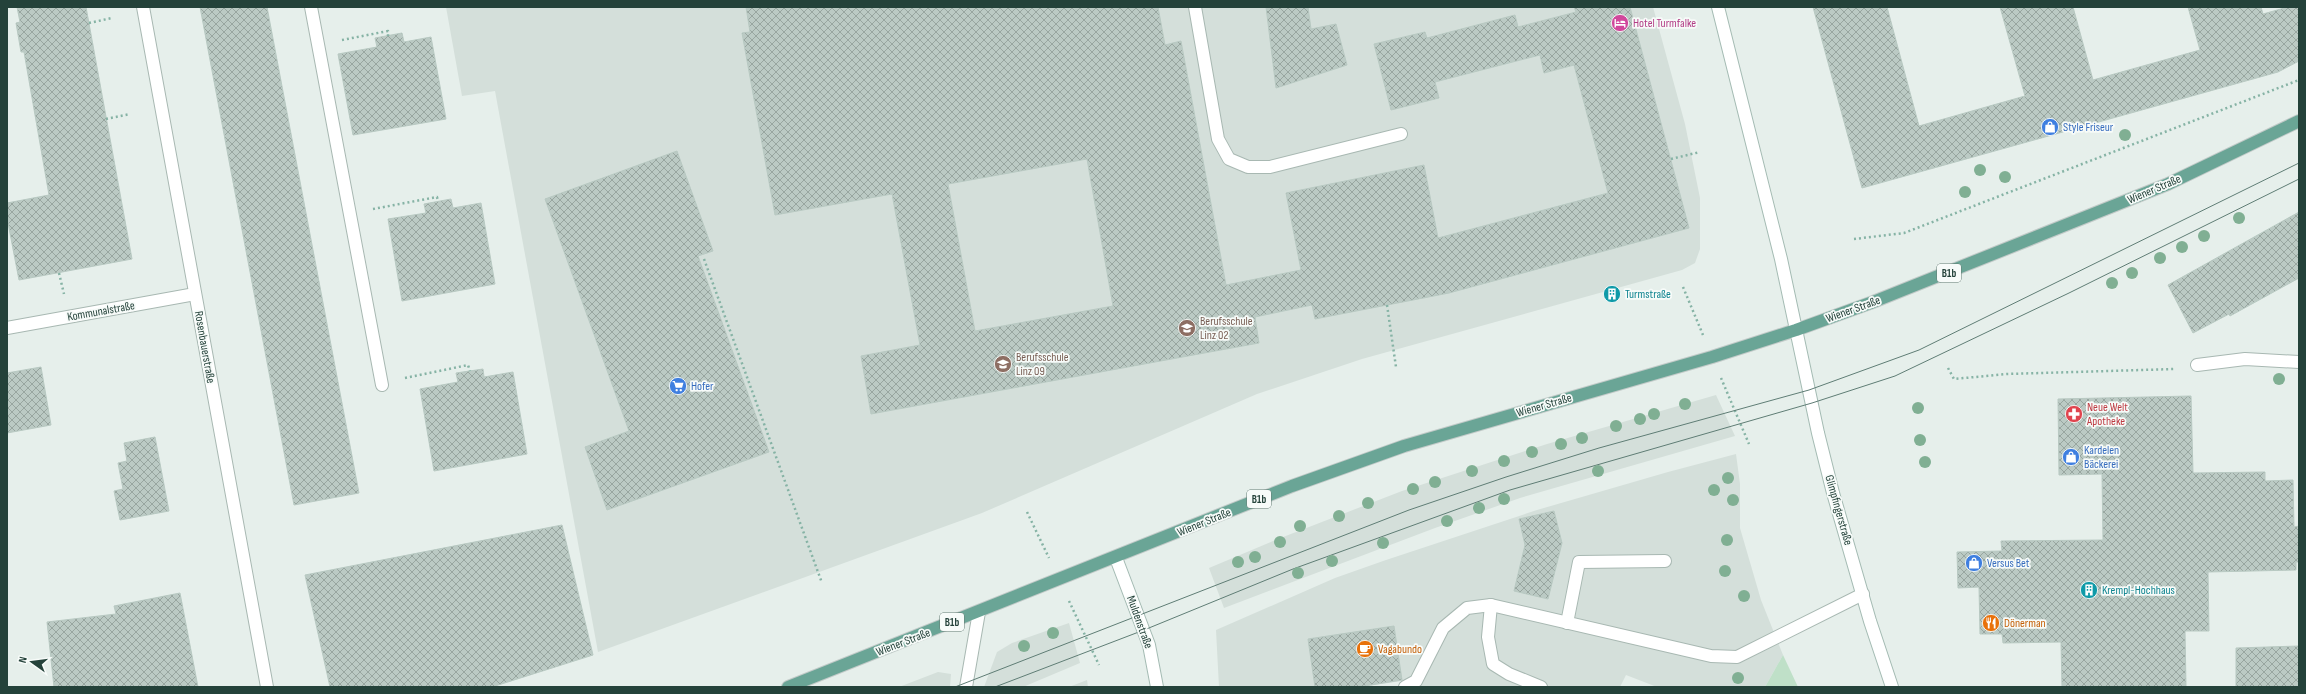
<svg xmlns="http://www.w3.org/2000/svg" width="2306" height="694" viewBox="0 0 2306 694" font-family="'Sofia Sans Condensed',sans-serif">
<defs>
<pattern id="building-cross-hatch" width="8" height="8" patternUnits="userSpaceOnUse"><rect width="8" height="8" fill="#bbcac4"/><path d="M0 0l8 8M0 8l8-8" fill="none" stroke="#98a6a0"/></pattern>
</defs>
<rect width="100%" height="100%" fill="#e6efeb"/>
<!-- built -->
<g fill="#d4dfda">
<polygon points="446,7 1653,7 1685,124 1700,198 1700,249 1695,263 1682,270 1362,359 1257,394 982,513 598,652 495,91 462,96"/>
<polygon points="1716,395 1735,436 1520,498 1435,528 1224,608 1209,568 1278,539 1402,491 1547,444"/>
<polygon points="1736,454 1740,484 1740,528 1761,600 1783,655 1765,687 1657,687 1626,675 1620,687 1410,687 1402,681 1361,687 1219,687 1216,630 1335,578 1386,560 1537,510 1668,472"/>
<polygon points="1069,623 1080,663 1023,687 984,687 997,652 1012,643"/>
<polygon points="938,672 951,674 950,687 899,687"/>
<polygon points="1087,680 1088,687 1069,687"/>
</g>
<!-- green -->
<polygon fill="#bfe0c8" points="1783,655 1798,687 1765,687"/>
<!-- building -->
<g fill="url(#building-cross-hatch)" stroke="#b8c9c2" fill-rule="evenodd">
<polygon points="17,7 86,7 132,259 19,280 7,218 7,203 49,195 24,52 21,52 16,23 20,22"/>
<polygon points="200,7 267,7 359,493 294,505"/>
<path d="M746,7H1158L1165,45L1181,41L1226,285L1301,270L1286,193L1424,165L1438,238L1608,193L1574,65L1544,73L1540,55L1435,82L1439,98L1391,110L1374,44L1425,32L1427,38L1515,15L1518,27L1576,12L1574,7H1630L1689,228L1449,293L1315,319L1312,305L1255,317L1259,343L871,414L861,356L920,345L892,194L775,215L742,33L750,32ZM1087,159L1113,306L975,331L948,184Z"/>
<polygon points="1266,7 1308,7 1311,29 1336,24 1347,65 1276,88"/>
<polygon points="1813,7 1887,7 1919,126 2025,96 2000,7 2073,7 2093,80 2200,50 2188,7 2261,7 2263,14 2288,7 2299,7 2299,61 2278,72 1862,188"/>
<polygon points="402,33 404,42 431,37 446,119 353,135 338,54 377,47 375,38"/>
<polygon points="677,151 713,251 698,256 769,452 607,510 585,447 629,431 545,199"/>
<polygon points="451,199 453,208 481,203 495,284 402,301 388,219 426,213 424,204"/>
<polygon points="2299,212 2299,278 2230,316 2229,314 2193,333 2168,285"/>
<polygon points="41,367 51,425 7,433 7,373"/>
<polygon points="483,369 484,377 513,372 527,454 434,471 420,389 458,382 456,373"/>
<polygon points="2191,396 2193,473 2265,472 2265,481 2293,480 2294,527 2299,526 2299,562 2296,562 2296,570 2208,572 2209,631 2185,631 2186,687 2062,687 2061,642 2003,643 2002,634 1980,634 1979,587 1958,588 1957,552 2002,551 2001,541 2103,540 2102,474 2059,475 2058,399"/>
<polygon points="155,437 169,511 120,520 114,491 123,489 118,463 127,461 124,443"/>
<polygon points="1554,511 1562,543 1548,599 1514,591 1525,545 1519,519"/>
<polygon points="562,525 593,655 492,687 330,687 305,575"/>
<polygon points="180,593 198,687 54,687 47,622 116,614 114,606"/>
<polygon points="1394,626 1402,680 1358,687 1315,687 1308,639"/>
<polygon points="2299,646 2299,687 2236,687 2236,648"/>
</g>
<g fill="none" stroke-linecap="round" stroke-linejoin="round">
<defs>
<g id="lane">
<polyline points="311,7 382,385"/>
<polyline points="1195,7 1218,139 1229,159 1248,167 1270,167 1401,134"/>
<polyline points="2197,365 2245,359 2299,362"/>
<polyline points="1491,605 1488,637 1493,664 1509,674 1541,687"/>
<polyline points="1567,623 1579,562 1665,561"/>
<polyline points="966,687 979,612"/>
<polyline points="1405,687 1416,681 1443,628 1467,608 1491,605 1711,656 1737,657 1863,594"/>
</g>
<g id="street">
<polyline points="143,7 267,687"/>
<polyline points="7,328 195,294"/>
</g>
<g id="secondary">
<polyline points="1718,7 1781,259 1818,433 1833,493 1870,621 1892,687"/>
<polyline points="1116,558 1149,645 1157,687"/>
</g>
<polyline id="primary" points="788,687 1292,486 1404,446 1712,357 1796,330 1873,302 2168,184 2299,121"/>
</defs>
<!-- lane casing -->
<use href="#lane" stroke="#a8b8b2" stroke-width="14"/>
<!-- street casing -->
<use href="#street" stroke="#a8b8b2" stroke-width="14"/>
<!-- secondary casing -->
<use href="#secondary" stroke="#a4bbb3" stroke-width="14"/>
<!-- primary casing -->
<use href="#primary" stroke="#c2cac8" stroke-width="14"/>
<!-- path -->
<g stroke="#86b3a5" stroke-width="2.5" stroke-dasharray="2 3" stroke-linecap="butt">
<polyline points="89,23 112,18"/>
<polyline points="342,40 388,31 388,36"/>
<polyline points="106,119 130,114"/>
<polyline points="1671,159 1700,152"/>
<polyline points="373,209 437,197 438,201"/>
<polyline points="1854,239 1904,233 2299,80"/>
<polyline points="704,259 822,583"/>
<polyline points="59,273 64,294"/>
<polyline points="1683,287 1703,335"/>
<polyline points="1387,305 1396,367"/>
<polyline points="1948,368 1954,379 2007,374 2175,369"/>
<polyline points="405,378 468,365 470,371"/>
<polyline points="1721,378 1749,444"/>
<polyline points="1027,512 1049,558"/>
<polyline points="1069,601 1099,665"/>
</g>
<!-- lane -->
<use href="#lane" stroke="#fff" stroke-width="12"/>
<!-- street -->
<use href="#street" stroke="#fff" stroke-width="12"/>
<!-- secondary -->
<use href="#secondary" stroke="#fff" stroke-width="12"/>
<!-- primary -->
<use href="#primary" stroke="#6aa596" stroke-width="12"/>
<!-- tram -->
<g stroke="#5f7d75" stroke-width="1">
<polyline points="955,687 1409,510 1506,477 1599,448 1809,390 1919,350 2299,163"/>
<polyline points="995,687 1144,630 1293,569 1510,490 1812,403 1895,376 2069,293 2299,179"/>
</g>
</g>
<!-- trees -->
<g fill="#80af93">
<circle cx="2125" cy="135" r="6"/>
<circle cx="1980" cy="170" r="6"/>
<circle cx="2005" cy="177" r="6"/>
<circle cx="1965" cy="192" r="6"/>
<circle cx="2239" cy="218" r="6"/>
<circle cx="2204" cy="236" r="6"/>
<circle cx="2182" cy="247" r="6"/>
<circle cx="2160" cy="258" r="6"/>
<circle cx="2132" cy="273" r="6"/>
<circle cx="2112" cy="283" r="6"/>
<circle cx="2279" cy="379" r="6"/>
<circle cx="1685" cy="404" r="6"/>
<circle cx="1918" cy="408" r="6"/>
<circle cx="1654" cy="414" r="6"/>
<circle cx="1640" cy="419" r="6"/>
<circle cx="1616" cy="426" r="6"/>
<circle cx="1582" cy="438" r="6"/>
<circle cx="1920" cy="440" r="6"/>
<circle cx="1561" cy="444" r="6"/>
<circle cx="1532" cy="452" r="6"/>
<circle cx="1504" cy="461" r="6"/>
<circle cx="1925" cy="462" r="6"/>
<circle cx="1472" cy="471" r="6"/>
<circle cx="1598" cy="471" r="6"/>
<circle cx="1728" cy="478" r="6"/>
<circle cx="1435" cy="482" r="6"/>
<circle cx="1413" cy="489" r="6"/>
<circle cx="1714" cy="490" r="6"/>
<circle cx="1504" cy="499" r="6"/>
<circle cx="1733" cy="500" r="6"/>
<circle cx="1368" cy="503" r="6"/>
<circle cx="1479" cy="508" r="6"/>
<circle cx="1339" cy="516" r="6"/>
<circle cx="1447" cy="521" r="6"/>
<circle cx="1300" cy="526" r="6"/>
<circle cx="1727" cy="540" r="6"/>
<circle cx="1280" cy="542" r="6"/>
<circle cx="1383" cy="543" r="6"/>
<circle cx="1255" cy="557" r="6"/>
<circle cx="1332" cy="561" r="6"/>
<circle cx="1238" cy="562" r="6"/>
<circle cx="1725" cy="571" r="6"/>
<circle cx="1298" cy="573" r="6"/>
<circle cx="1744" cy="596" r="6"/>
<circle cx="1053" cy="633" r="6"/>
<circle cx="1024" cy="646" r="6"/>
<circle cx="1738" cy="678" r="6"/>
</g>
<!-- icons -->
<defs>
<symbol id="hotel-disc" viewBox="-11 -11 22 22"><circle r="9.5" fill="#d1479c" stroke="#f7fbf9"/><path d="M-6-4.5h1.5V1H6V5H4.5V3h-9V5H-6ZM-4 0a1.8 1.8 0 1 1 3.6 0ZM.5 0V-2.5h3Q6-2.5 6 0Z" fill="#fff"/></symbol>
<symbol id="shop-disc" viewBox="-11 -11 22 22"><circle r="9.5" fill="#3f7fe0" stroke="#f7fbf9"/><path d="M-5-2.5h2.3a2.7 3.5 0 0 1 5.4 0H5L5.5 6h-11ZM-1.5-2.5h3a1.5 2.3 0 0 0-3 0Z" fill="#fff"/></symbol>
<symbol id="building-disc" viewBox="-11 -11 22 22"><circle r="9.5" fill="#0f9aa8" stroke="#f7fbf9"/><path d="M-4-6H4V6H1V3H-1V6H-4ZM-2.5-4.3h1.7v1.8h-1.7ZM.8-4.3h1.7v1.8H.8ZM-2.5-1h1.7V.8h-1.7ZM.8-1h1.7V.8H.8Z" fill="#fff"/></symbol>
<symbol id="school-disc" viewBox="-11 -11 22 22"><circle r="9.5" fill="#8d6e63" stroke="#f7fbf9"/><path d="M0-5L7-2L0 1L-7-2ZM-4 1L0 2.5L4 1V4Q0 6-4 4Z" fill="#fff"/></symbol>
<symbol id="supermarket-disc" viewBox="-11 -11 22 22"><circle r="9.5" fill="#3f7fe0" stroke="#f7fbf9"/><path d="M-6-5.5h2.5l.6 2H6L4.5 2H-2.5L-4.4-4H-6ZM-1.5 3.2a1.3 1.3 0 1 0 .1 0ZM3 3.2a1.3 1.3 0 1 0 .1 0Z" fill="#fff"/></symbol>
<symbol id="pharmacy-disc" viewBox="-11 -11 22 22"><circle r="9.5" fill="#e0444e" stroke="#f7fbf9"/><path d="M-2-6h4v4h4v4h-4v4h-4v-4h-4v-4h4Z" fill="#fff"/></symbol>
<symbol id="restaurant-disc" viewBox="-11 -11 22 22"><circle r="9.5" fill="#e8710a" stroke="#f7fbf9"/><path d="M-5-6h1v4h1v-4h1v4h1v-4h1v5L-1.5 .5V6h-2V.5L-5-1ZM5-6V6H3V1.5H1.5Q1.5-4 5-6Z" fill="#fff"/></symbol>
<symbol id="cafe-disc" viewBox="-11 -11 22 22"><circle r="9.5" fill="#e8710a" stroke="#f7fbf9"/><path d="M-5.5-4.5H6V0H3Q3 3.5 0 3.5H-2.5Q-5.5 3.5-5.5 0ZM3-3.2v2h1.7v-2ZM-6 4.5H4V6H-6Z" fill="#fff"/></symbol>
</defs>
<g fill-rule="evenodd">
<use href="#hotel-disc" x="1610" y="13" width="20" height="20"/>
<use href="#shop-disc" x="2040" y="117" width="20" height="20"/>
<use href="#building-disc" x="1602" y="284" width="20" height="20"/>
<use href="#school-disc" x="1177" y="318" width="20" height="20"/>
<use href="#school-disc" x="993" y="354" width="20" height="20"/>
<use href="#supermarket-disc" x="668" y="376" width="20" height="20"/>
<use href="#pharmacy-disc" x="2064" y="404" width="20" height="20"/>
<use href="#shop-disc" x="2061" y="447" width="20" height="20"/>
<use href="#shop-disc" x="1964" y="553" width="20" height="20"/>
<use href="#building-disc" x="2079" y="580" width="20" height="20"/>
<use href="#restaurant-disc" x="1981" y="613" width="20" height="20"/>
<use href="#cafe-disc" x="1355" y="639" width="20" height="20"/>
</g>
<g text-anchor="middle" stroke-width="3.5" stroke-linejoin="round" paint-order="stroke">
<!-- shield labels -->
<g fill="#f7fbf9" stroke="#637a73" stroke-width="1">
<rect x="1937" y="264" width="24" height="18" rx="3"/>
<rect x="1247" y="490" width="24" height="18" rx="3"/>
<rect x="940" y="613" width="24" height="18" rx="3"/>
</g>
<g font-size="11" font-weight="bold" fill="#24423a">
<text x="1949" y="277">B1b</text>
<text x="1259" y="503">B1b</text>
<text x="952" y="626">B1b</text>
</g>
<!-- hotel labels -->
<g font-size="12" fill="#b23c85" stroke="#f7fbf9" text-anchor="start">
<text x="1633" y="27">Hotel Turmfalke</text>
</g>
<!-- shop labels -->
<g font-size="12" fill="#366cbe" stroke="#f7fbf9" text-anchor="start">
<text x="2063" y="131">Style Friseur</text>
<text x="691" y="390">Hofer</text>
<text x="2084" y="454">Kardelen<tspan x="2084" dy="14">Bäckerei</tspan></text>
<text x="1987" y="567">Versus Bet</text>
</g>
<!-- street labels -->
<g font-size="12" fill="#24423a" stroke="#f7fbf9">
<text transform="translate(2154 189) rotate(-23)" y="4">Wiener Straße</text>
<text transform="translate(1853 309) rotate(-20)" y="4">Wiener Straße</text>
<text transform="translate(101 311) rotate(-10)" y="4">Kommunalstraße</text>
<text transform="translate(205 347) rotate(80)" y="4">Rosenbauerstraße</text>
<text transform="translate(1544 405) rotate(-16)" y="4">Wiener Straße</text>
<text transform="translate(1839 510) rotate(74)" y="4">Glimpfingerstraße</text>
<text transform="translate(1204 522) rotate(-22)" y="4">Wiener Straße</text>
<text transform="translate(1140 622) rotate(70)" y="4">Muldenstraße</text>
<text transform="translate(903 642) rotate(-21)" y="4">Wiener Straße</text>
</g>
<!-- culture labels -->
<g font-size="12" fill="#0d838f" stroke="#f7fbf9" text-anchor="start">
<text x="1625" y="298">Turmstraße</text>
<text x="2102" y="594">Krempl-Hochhaus</text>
</g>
<!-- education labels -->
<g font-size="12" fill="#785e54" stroke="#f7fbf9" text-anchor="start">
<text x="1200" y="325">Berufsschule<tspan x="1200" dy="14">Linz 02</tspan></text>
<text x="1016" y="361">Berufsschule<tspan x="1016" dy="14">Linz 09</tspan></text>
</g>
<!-- health labels -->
<g font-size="12" fill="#be3a42" stroke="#f7fbf9" text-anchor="start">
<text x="2087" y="411">Neue Welt<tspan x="2087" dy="14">Apotheke</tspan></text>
</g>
<!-- food labels -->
<g font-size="12" fill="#c56008" stroke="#f7fbf9" text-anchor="start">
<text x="2004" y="627">Dönerman</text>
<text x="1378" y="653">Vagabundo</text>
</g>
</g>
<!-- border -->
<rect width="2306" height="694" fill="none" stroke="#24423a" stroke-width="16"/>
<!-- north arrow -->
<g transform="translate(32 662) rotate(284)" stroke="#f7fbf9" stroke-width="3" paint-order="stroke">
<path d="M0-3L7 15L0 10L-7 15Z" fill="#24423a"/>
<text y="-6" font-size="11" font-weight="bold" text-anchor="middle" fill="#24423a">N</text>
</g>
</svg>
